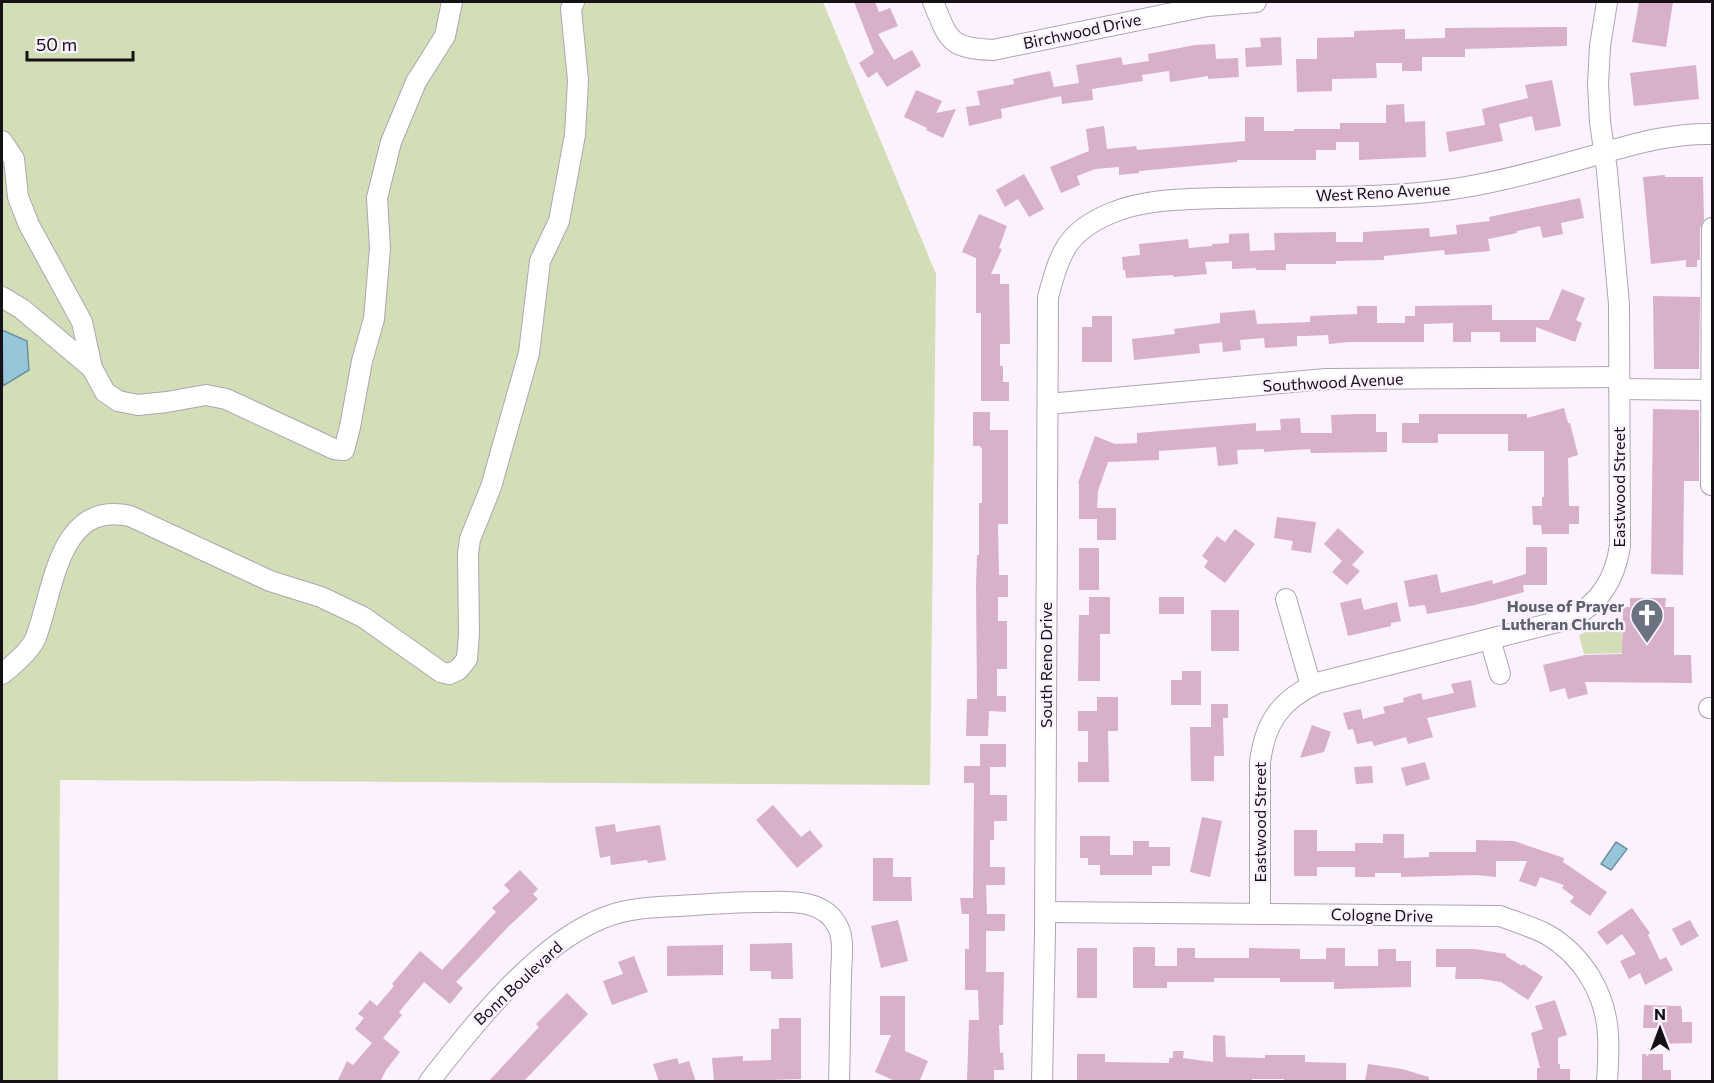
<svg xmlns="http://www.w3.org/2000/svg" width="1714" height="1083" viewBox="0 0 1714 1083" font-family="Commissioner,sans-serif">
<rect width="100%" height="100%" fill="#fbf1ff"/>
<!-- green -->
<g fill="#d2deb5">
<polygon points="2,2 823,2 936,274 930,785 60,780 58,1081 2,1082"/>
<polygon points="1593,629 1622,630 1622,638 1628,638 1627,653 1584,654 1579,635"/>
</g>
<!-- water -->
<g fill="#95c6da" stroke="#6f90a0" stroke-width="1.5">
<polygon points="2,330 27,341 29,370 3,386"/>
<polygon points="1616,842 1627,849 1611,870 1601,864"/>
</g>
<!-- building -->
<g fill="#d8b0ca">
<polygon points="854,2 875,2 879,12 890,8 898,26 878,34 894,60 912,50 921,66 887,87 877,72 868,78 859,63 874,53"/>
<polygon points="1639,2 1673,2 1666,47 1632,42"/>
<polygon points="1567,27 1567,46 1465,49 1465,57 1422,57 1422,71 1402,71 1402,63 1376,63 1377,78 1332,79 1332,91 1297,92 1296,59 1317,59 1317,38 1354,37 1354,31 1405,29 1405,39 1445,38 1445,28"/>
<polygon points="1281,37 1282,65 1246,67 1245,48 1261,47 1260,38"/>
<polygon points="1215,44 1216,59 1238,58 1239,77 1208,79 1208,76 1170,82 1169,71 1142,75 1143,81 1092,89 1093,100 1062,104 1061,96 1001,109 1002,118 969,126 966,107 980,105 977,91 1014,84 1013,79 1050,71 1054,87 1079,83 1076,65 1121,57 1123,65 1149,61 1148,54 1195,45"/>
<polygon points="1696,65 1699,99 1634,106 1630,73"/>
<polygon points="1552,80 1561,126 1535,131 1532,116 1499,124 1503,141 1449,152 1446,132 1485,125 1482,109 1528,98 1525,85"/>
<polygon points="916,90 942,101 936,113 956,109 943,138 926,130 927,128 904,117"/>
<polygon points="1404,104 1405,122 1425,121 1426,157 1359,160 1359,142 1336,142 1336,150 1316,150 1316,160 1237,160 1237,162 1139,171 1139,173 1119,175 1119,167 1095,169 1077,176 1080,185 1061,193 1050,167 1089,151 1086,129 1104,126 1107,149 1136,146 1137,150 1186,146 1245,141 1245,117 1264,117 1264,131 1294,131 1294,129 1340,129 1340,123 1386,123 1386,105"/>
<polygon points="1024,174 1044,209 1029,217 1018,199 1005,207 996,190"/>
<polygon points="1665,175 1665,177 1703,177 1704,220 1700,228 1700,260 1697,260 1697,267 1686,267 1686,260 1651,264 1643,177"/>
<polygon points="1580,198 1584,218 1561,223 1563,234 1543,238 1540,226 1517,231 1517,233 1488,239 1490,251 1445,255 1444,250 1384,256 1384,260 1336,261 1336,264 1286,264 1286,270 1256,270 1256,268 1232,269 1232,261 1205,262 1207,274 1174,277 1173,275 1126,278 1125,270 1123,270 1122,257 1140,255 1139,244 1188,239 1189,248 1212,246 1212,244 1229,243 1229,234 1249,233 1250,251 1275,250 1274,233 1336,232 1336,242 1363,242 1363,232 1429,228 1430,237 1457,234 1456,225 1490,221 1489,217"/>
<polygon points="979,214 1007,226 999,248 1002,249 991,274 1000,274 1000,284 1009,284 1010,344 1000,344 1000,366 1003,366 1003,382 1009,382 1009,401 981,401 981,313 976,313 976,258 962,252"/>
<polygon points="1562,289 1585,298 1576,320 1582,323 1575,342 1536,327 1536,342 1500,342 1500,332 1471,332 1471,342 1453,342 1453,323 1424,324 1424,342 1350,342 1329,344 1328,335 1304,336 1297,336 1297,346 1265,348 1264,338 1240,340 1241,350 1223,352 1222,342 1199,344 1200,353 1134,360 1132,339 1175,334 1174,329 1220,323 1220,313 1255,310 1257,324 1310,322 1310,316 1357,314 1357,306 1377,306 1377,323 1405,323 1405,316 1415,316 1415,306 1492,305 1492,320 1549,320"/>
<polygon points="1653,296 1700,297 1699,369 1654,369"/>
<polygon points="1092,316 1112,316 1112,362 1082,362 1082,327 1092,327"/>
<polygon points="1564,408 1568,423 1570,423 1578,455 1568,458 1569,506 1579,506 1579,524 1569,524 1569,534 1542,534 1541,525 1533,525 1532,506 1542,506 1542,497 1544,497 1544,451 1508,451 1508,434 1438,434 1438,443 1402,443 1402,423 1419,423 1419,414 1527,414 1527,418"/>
<polygon points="1653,409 1699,410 1699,481 1684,481 1683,575 1651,574"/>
<polygon points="973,412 990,412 990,430 1008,430 1008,524 998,524 999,575 1008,575 1008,597 998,597 998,621 1007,621 1007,669 997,669 997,696 1006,696 1006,712 989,711 988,736 966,736 967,699 977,699 976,587 977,555 979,555 979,503 982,503 982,449 980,446 973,446"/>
<polygon points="1357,414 1376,414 1376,432 1387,432 1387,452 1311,453 1310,449 1264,452 1264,449 1237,450 1238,464 1218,466 1216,447 1159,451 1159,460 1108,462 1098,491 1097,508 1116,508 1116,540 1097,540 1097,519 1079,519 1079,484 1078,483 1095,436 1115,444 1137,443 1137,433 1256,423 1256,431 1281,430 1280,419 1300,418 1301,433 1332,433 1331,415"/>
<polygon points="1277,517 1316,522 1311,553 1291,550 1293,541 1274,538"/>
<polygon points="1338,528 1364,552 1352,565 1360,571 1347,585 1332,572 1342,561 1324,544"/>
<polygon points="1235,529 1255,544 1225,583 1204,567 1208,561 1202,556 1217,536 1225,542"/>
<polygon points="1526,547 1547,547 1547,585 1523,585 1524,592 1506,597 1475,605 1427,614 1425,605 1409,607 1404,581 1437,574 1441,593 1492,580 1493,584 1526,574"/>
<rect x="1079" y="548" width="20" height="42"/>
<polygon points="1089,597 1110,597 1110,634 1100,634 1100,681 1078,681 1079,615 1089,615"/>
<rect x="1159" y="597" width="25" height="17"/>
<polygon points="1361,598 1364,610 1397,602 1401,621 1391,623 1391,626 1348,636 1340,603"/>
<polygon points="1630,598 1666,598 1665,607 1674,607 1674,655 1691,655 1692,683 1585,682 1588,694 1568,699 1565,688 1550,692 1543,665 1585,655 1622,654 1623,607 1630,607"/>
<rect x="1211" y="610" width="28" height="41"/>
<polygon points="1182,671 1201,671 1201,705 1171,705 1171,680 1182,680"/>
<polygon points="1471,680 1476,707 1427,718 1433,737 1408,744 1406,737 1374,746 1372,741 1357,744 1353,729 1348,730 1343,713 1361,709 1363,719 1385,713 1383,707 1404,702 1403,698 1421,693 1423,700 1454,693 1451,684"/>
<polygon points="1097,697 1118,697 1118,731 1108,731 1109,782 1078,782 1078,762 1088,762 1088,731 1078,731 1078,711 1097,711"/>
<polygon points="1211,704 1228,704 1228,718 1223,718 1224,756 1214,756 1214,781 1191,781 1190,727 1211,727"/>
<polygon points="1312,725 1331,732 1324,752 1300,758"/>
<polygon points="980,744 1006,744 1006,767 990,767 990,795 1007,795 1007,821 994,821 994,840 990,840 990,867 1005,867 1005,885 986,885 987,914 1005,914 1005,931 986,931 986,972 1004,972 1003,1025 999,1025 1000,1053 1003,1052 1004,1070 994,1070 994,1080 967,1081 969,1020 979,1020 978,990 965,990 965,949 969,949 969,914 962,914 960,898 973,898 974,783 964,783 964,766 980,766"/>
<polygon points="1425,762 1430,779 1406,786 1401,768"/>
<polygon points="1372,766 1373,783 1356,784 1354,767"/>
<polygon points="773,805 801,837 810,830 823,846 797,868 756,820"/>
<polygon points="1202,817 1222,821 1210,877 1190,872"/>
<polygon points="615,824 616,832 660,825 666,860 648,863 647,860 611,865 610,856 600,858 595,827"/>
<polygon points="1294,830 1317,830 1317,851 1355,851 1355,843 1383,843 1383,834 1404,834 1404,858 1429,857 1429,852 1476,852 1476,840 1514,841 1564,858 1563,862 1607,892 1590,916 1570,902 1574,897 1562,888 1564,885 1540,877 1536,887 1519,881 1527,861 1496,861 1496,877 1476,875 1401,877 1401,873 1375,873 1375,877 1355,877 1355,867 1317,867 1317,876 1294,876"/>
<polygon points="1080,836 1110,836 1110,855 1133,855 1133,841 1149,841 1149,847 1170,847 1170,866 1152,866 1152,875 1100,875 1100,865 1088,865 1088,858 1080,858"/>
<polygon points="873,858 893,858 893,877 911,877 912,901 873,901"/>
<polygon points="520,870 538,889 533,894 538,899 508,927 456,982 463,988 450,1004 424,982 399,1012 402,1015 383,1038 400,1052 386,1070 380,1082 337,1082 347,1061 353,1065 372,1043 355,1029 364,1018 358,1014 370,1000 377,1006 394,986 392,984 420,951 442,970 496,912 492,908 510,891 504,885"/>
<polygon points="1632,908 1650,933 1648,935 1660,960 1666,957 1673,970 1645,985 1640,973 1629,979 1620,961 1636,954 1622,934 1607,945 1597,932"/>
<polygon points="898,920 908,961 881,968 871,926"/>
<polygon points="1690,920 1699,936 1681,946 1672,929"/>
<polygon points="792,943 793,979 771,979 771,971 750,971 750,944"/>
<polygon points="723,945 723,975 667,976 667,946"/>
<polygon points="1133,947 1155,947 1155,966 1177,966 1177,948 1195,948 1195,958 1249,958 1249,948 1300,949 1300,959 1326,959 1326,948 1345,948 1345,966 1378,966 1378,949 1396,949 1396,961 1411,961 1411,987 1334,989 1334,982 1280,982 1280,978 1214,978 1214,982 1167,982 1167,988 1133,988"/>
<rect x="1077" y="948" width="20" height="50"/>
<polygon points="1436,949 1475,949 1506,954 1506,956 1522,966 1523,964 1543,977 1528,1000 1501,982 1482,979 1455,979 1456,967 1436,967"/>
<polygon points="634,956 648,992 612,1005 603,981 623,974 618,962"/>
<polygon points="567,993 588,1014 523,1082 488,1082 539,1027 536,1024"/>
<polygon points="880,996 905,996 905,1051 928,1061 919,1082 897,1082 875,1072 891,1035 880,1035"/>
<polygon points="1555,1000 1567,1035 1558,1038 1558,1064 1560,1064 1560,1069 1570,1069 1570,1082 1537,1082 1537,1068 1540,1068 1531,1033 1543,1029 1535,1006"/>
<polygon points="1644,1005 1681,1006 1681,1009 1682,1009 1682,1022 1692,1022 1692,1043 1660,1044 1660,1028 1643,1028"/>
<polygon points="779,1018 801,1018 801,1079 714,1082 712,1058 743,1056 743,1061 771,1060 771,1029 779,1029"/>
<polygon points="1213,1035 1225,1036 1226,1057 1265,1058 1265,1055 1305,1055 1305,1062 1346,1063 1346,1082 1284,1082 1284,1079 1252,1079 1252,1082 1082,1082 1082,1080 1077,1080 1077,1054 1105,1054 1105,1062 1169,1063 1169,1058 1173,1058 1173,1051 1184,1051 1183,1058 1213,1062"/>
<polygon points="1642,1054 1663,1054 1663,1070 1671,1070 1671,1082 1642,1082"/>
<polygon points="677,1058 679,1064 689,1061 696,1082 659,1082 653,1064"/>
<polygon points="1368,1064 1402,1069 1429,1077 1429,1082 1365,1082"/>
</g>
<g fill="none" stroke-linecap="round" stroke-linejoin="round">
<defs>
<g id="minor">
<path d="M933,2C949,40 948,48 993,50L1207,6L1256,2"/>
<polyline points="2,141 14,159 18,197 29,225 82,322 92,368 105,392 118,401 138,405 167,402 206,395 226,399 334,449 344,450 350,427 362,361 374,319 380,248 377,198 391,142 416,82 445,36 452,2"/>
<polyline points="2,297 22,309 92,368"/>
<polyline points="1619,389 1711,390"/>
<polyline points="1048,404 1326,379 1619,377"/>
<polyline points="1711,485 1712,228"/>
<polyline points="1286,599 1311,686"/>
<polyline points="1490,639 1500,674"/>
<path d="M2,674C12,666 32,649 36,637C54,590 58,500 130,516L270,581L321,597L363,617L441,672L449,674L458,670L467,659L469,634L468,554L470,539L491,487L529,353L540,261L559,221L575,135L578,80L571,9L574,2"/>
<polyline points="1709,708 1712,708"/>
<path d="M1045,912L1500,916C1516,922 1533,927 1548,935C1583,956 1606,994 1608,1035C1609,1050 1608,1066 1607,1082"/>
<path d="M1260,914V762C1265,722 1281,700 1317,683L1569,619C1600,604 1615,579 1620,546L1619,304L1607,171L1600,122L1598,84L1600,46L1607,2"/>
<path d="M429,1082C472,1026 537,944 603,918C627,908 654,907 679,906C707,904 734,902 761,902C789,902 824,898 838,927C845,940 841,962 841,977C840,1012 840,1047 839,1082"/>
<path d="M1042,1082L1045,932L1048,297C1060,254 1065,233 1109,214C1143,199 1184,199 1221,198C1309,196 1401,201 1487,183C1527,175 1567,163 1606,152C1641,142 1675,133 1712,134"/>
</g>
</defs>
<!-- minor casing -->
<use href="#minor" stroke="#b0a4b4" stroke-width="22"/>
<!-- minor -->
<use href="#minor" stroke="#fff" stroke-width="20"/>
</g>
<!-- icons -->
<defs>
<symbol id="church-pin" viewBox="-11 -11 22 30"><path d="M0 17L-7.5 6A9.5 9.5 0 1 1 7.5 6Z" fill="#6b7280" stroke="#fbf1ff"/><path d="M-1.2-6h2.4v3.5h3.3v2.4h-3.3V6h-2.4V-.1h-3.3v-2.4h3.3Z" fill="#fff"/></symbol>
</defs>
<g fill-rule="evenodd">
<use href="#church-pin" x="1628" y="596" width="38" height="52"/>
</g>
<g text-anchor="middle" stroke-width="4.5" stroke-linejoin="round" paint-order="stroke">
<!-- street labels -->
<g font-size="16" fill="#161117" stroke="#fbf1ff">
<text transform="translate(1082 31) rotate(-12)" y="6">Birchwood Drive</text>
<text transform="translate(1383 192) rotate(-3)" y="6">West Reno Avenue</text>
<text transform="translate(1333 382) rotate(-3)" y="6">Southwood Avenue</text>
<text transform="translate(1619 487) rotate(-90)" y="6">Eastwood Street</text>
<text transform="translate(1046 665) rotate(-90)" y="6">South Reno Drive</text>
<text transform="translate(1260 822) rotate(-90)" y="6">Eastwood Street</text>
<text transform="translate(1382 915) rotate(1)" y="6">Cologne Drive</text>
<text transform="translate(518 983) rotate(-43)" y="6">Bonn Boulevard</text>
</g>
<!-- worship labels -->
<g font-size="16" font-weight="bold" fill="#5b616d" stroke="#fbf1ff" text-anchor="end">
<text x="1624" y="612">House of Prayer<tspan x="1624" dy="18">Lutheran Church</tspan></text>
</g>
</g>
<!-- border -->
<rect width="1714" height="1083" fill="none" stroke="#161117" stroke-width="6"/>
<!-- north arrow -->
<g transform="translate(1660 1029)" stroke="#fbf1ff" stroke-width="4.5" paint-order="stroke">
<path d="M0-4.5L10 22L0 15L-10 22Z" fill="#161117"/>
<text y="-9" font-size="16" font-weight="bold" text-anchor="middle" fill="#161117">N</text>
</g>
<!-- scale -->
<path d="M27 51v9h106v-9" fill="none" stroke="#161117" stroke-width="3"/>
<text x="36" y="51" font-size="18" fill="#161117" stroke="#fbf1ff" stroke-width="4.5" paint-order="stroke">50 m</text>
</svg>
